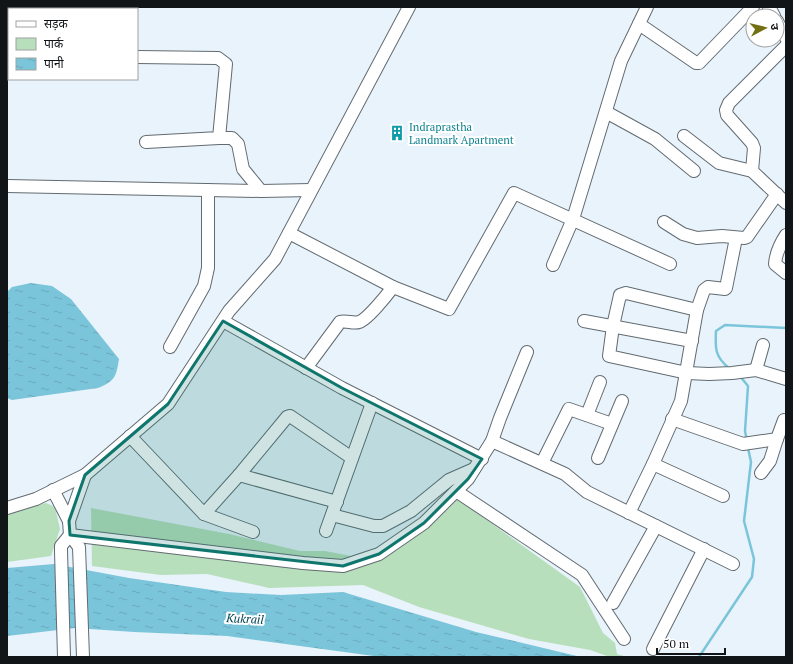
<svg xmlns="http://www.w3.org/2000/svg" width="793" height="664" viewBox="0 0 793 664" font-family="'PT Serif','Noto Sans Devanagari',serif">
<defs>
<pattern id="water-ripples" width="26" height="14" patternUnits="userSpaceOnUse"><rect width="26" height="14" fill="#7bc5db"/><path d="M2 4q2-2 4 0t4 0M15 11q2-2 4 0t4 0" fill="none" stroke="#69a8bb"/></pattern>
</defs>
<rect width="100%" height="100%" fill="#e9f3fb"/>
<!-- green -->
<g fill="#b7dfbb">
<polygon points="456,498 580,587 603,633 615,643 617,654 627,657 610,657 590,650 529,639 419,607 363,585 269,588 207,574 161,575 92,566 91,508 229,534 300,551 325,551 377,561"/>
<polygon points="46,503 55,507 60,529 51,556 7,562 7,514"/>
</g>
<!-- water -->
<g fill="url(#water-ripples)">
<path d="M31,283L52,286L71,299L119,359C116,377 115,381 98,388L12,400L7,398V292L12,287Z"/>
<polygon points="54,564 129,578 226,592 281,595 343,592 476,632 581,657 381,657 227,636 134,632 75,628 7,636 7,568"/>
</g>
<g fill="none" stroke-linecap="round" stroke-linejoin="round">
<!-- stream -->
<g stroke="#7bc5db" stroke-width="2.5">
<path d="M730,369C715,357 715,349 716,331L725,325L786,328"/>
<polyline points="739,375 748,386 745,431 747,441"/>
<polyline points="699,657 752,577 754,559 744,521 751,462 748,448"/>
</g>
<defs>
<g id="minor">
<polyline points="769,7 774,16"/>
<polyline points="7,11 9,11"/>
<polyline points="777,21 786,38"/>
<polyline points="639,24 696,63 699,63 753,7"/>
<polyline points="137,57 218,58 226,64 219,138 146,142"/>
<polyline points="606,112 655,139 694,171"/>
<polyline points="684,136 719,163 752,171 786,203"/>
<polyline points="219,138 232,138 238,144 243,169 261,191"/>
<polyline points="752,171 754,148 752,143 727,115 726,110 729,103 786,46"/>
<polyline points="7,186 261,191 311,190"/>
<polyline points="664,222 683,234 697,238 722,236 744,238 747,237 777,194"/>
<polyline points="289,233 393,287 449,309 514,193 670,264"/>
<path d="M786,235C780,244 776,252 775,264L786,273"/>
<polyline points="553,265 573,219 621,61 647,7"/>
<polyline points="697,310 626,293 620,295 613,326 609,356 687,373 709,374 732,373 756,370 786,379"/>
<polyline points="223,321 342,388 482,459"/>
<polyline points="584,321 692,341"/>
<polyline points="170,347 204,286 208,268 208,190"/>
<path d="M306,368L340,322C346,320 353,324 359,322C367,320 387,295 393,287"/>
<polyline points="756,370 763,345"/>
<polyline points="587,415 600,382"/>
<polyline points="672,419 743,444 777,439 784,420"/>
<polyline points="130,436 204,514 253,532"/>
<polyline points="492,441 565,474 587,492 733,564"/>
<polyline points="598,458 622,401"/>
<polyline points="542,463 569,409 612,424"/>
<polyline points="653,464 723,496"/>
<polyline points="761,473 770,461 777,439"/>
<polyline points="239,475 337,502"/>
<polyline points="53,490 69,521 70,535 79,547 83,657"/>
<polyline points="456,491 582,575 624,639"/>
<polyline points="7,508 36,499 85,475 168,404 229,311 275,259 409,7"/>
<polyline points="629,513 653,464 681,401 697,310 704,290 708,287 725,289 726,288 736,238"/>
<polyline points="204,514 239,475 287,417 290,416 352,458"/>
<polyline points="332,515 374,526 383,526 411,511 449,480 474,469"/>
<polyline points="69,521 85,475"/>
<polyline points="326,531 372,403"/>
<polyline points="70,535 303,563 343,566 379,554 424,523 468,479 492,441 500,418 527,352"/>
<polyline points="613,603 656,526"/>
<polyline points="653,649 704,549"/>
<polyline points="64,657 61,551 61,546 70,535"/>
</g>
</defs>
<!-- minor casing -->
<use href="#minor" stroke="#626b71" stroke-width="14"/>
<!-- minor -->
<use href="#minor" stroke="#fff" stroke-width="12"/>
</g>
<!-- marked area -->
<path fill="#0f766e" fill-opacity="0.2" stroke="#0f766e" stroke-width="3" stroke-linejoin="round" d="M223,321L342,388L482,459L468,479L424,523L379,554L343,566L70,535L69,521L85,475L168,404Z"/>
<!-- icons -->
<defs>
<symbol id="building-bare" viewBox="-9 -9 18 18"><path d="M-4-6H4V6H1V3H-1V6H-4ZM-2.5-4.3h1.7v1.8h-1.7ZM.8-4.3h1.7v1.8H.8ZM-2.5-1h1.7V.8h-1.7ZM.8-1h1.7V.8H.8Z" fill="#0f9aa8" stroke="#fff" stroke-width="2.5" paint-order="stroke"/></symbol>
</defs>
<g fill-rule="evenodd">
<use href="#building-bare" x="386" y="122" width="22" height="22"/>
</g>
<g text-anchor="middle" stroke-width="4" stroke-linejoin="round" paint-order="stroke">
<!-- culture labels -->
<g font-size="11" fill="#0d838f" stroke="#fff" text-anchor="start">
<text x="409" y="131">Indraprastha<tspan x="409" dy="13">Landmark Apartment</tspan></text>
</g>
<!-- water labels -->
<g font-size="12" font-style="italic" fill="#004555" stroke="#fff">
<text transform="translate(245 619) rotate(3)" y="4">Kukrail</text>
</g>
</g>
<!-- border -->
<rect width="793" height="664" fill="none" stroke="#121517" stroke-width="16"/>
<!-- legend -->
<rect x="8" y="8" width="130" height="72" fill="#ffffff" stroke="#a0a1a2"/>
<rect x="16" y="21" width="20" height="6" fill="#ffffff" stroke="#a0a1a2"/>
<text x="44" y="28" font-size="12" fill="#121517">सड़क</text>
<rect x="16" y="38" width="20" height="12" fill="#b7dfbb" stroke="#a0a1a2"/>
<text x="44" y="48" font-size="12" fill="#121517">पार्क</text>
<rect x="16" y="58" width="20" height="12" fill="url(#water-ripples)" stroke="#a0a1a2"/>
<text x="44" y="68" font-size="12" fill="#121517">पानी</text>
<!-- north arrow -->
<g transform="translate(765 28) rotate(83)"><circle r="19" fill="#ffffff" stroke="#a0a1a2"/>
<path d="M0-3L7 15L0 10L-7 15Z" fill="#727012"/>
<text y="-6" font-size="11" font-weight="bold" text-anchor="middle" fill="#121517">उ</text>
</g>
<!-- scale -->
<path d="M657 648v6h68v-6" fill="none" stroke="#121517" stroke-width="2"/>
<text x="663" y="648" font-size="12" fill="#121517" stroke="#ffffff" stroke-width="3" paint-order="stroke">50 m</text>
</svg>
